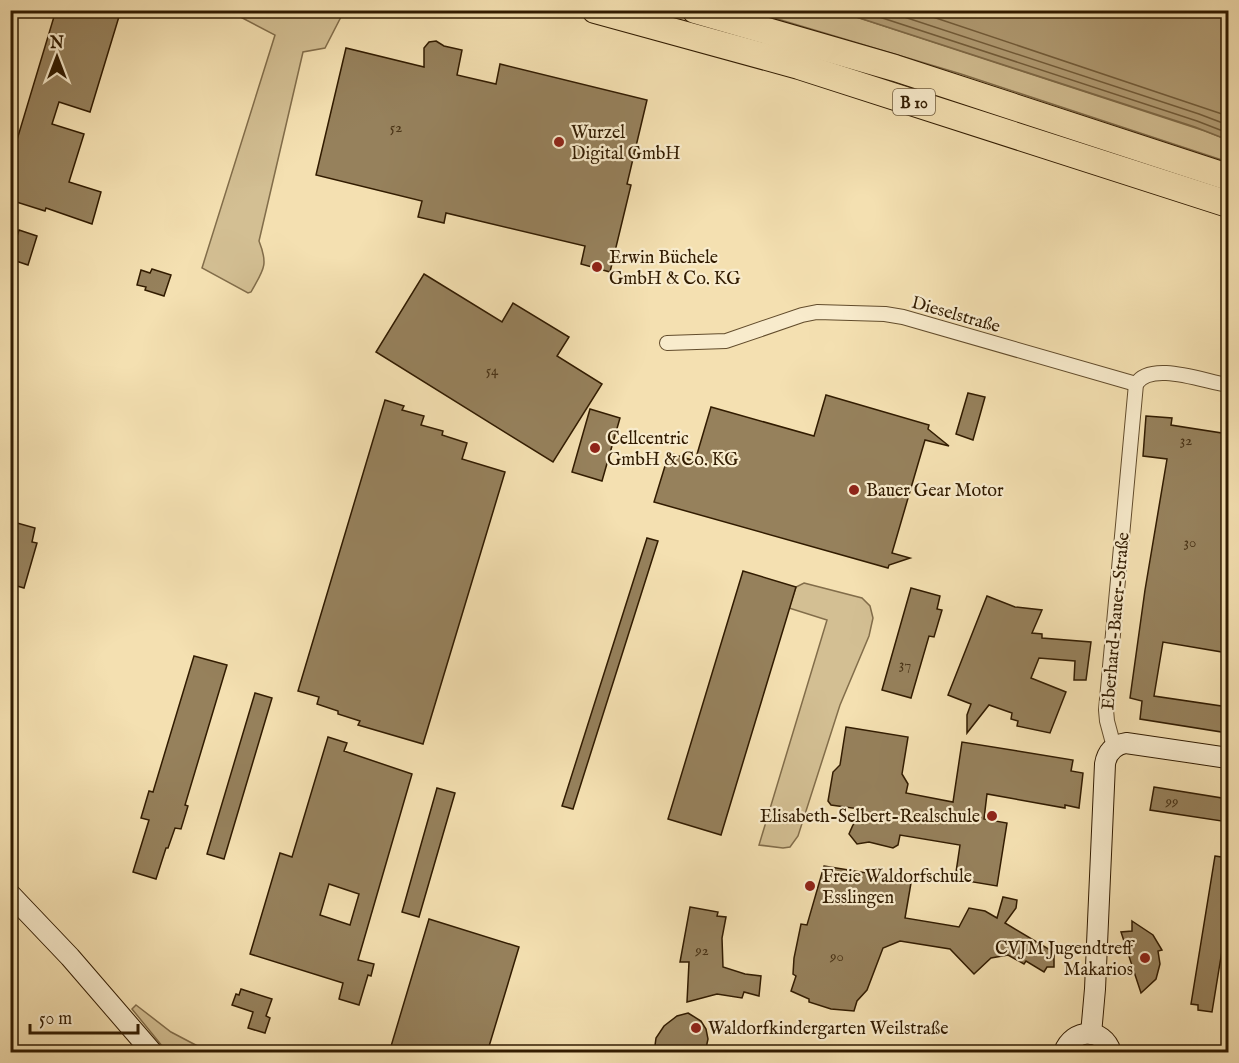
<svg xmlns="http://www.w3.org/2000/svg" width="1239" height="1063" viewBox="0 0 1239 1063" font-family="'IM FELL English',serif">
<rect width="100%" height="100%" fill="#f4e0b1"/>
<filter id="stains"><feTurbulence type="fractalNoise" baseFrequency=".00333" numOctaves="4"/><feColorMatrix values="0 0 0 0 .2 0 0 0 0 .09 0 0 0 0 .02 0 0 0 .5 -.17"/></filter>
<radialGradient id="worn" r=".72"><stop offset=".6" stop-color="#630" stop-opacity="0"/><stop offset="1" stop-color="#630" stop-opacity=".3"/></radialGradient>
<!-- green -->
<g fill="#d3bf93" stroke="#826d4a" stroke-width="1.5">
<path d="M229,11H344L325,48L303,52L259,241C269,266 263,270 251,292L248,293L202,268L275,35Z"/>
<polygon points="751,11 838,11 1205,131 1228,140 1228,162 961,74"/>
<polygon points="804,583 862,598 870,606 873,618 869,636 840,705 798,836 790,847 783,848 759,845 827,620 789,608 796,587"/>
<polygon points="136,1005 171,1032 209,1052 167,1052 132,1009"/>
</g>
<!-- water -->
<polygon fill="#b29d75" stroke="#7e6946" stroke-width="1.5" points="838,11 1228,11 1228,140 1195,127"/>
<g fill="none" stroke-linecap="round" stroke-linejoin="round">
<!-- shore -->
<g stroke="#725c3a" stroke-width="1.5">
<polyline points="858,10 1197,121 1228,133"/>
<polyline points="883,10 1199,114 1228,125"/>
<polyline points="912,10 1228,116"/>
</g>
</g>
<!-- building -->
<g fill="#96815c" stroke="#311b00" stroke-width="1.5" fill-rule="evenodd">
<polygon points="56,10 121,10 90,112 59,102 52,124 84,134 69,182 101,192 92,224 46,208 45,211 10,200 10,163"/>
<polygon points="436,41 444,46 462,50 457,75 496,84 500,64 647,100 627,184 631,185 610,272 581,264 585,246 446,213 444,223 418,217 422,201 316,175 346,48 424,67 424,48 429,42"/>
<polygon points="19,230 37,236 28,265 10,259"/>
<polygon points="152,269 171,275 164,296 145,290 146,287 137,285 141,270 150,273"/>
<polygon points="424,274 502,322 513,303 569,337 557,356 602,384 553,462 376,352"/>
<polygon points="968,393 985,397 973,440 956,434"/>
<polygon points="826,395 929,425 928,429 949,446 925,440 892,553 910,558 889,565 888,568 654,502 669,453 695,461 711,407 814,436"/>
<polygon points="385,400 404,406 402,410 424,416 421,425 443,431 442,435 467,443 462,459 505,472 423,744 358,725 360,721 338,714 338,711 317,704 319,697 298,691"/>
<polygon points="590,409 620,418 602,481 572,472"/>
<polygon points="1146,416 1172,418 1171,425 1228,434 1228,653 1163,642 1154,696 1228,707 1228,733 1140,719 1142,701 1130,698 1145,590 1167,459 1143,456"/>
<polygon points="10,521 35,528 32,542 37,543 24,588 10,584"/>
<polygon points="647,538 658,541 573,809 562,806"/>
<polygon points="743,571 796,587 721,835 668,819"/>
<polygon points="911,588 940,596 937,609 942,610 934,637 929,636 911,698 882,690"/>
<polygon points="987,596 1015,607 1042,610 1032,633 1042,634 1042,638 1091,642 1086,680 1074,680 1075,661 1039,658 1031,678 1066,692 1050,733 1017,726 1018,721 1011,719 1012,713 989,705 967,733 967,715 971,704 948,695"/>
<polygon points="194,656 227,665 185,805 188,806 181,829 175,828 168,848 166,848 156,879 133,872 149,820 141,818 149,791 153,792"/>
<polygon points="255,693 272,698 224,859 207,854"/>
<polygon points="846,727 908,737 902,774 908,784 906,793 953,802 962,742 1073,760 1071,771 1083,773 1079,808 1065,805 1065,808 987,794 984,819 1007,823 997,886 955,879 960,845 900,835 898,845 893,848 869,842 857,844 849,834 860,809 831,805 828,801 833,772 840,765"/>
<path d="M328,737L347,743L344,751L412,774L358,960L374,964L371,976L368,975L359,1005L339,999L343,983L250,954L280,853L292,857ZM329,884L359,894L350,925L320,915Z"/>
<polygon points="1154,787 1228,799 1228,822 1150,810"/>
<polygon points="437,788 455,793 419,917 402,912"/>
<polygon points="1215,856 1228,858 1228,921 1227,920 1212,1012 1198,1010 1198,1005 1191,1004"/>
<polygon points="824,866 892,877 891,879 911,883 905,918 959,927 969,908 985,911 997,918 1003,897 1017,900 1016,908 1005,923 1050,950 1054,951 1054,967 1047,967 1044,972 1026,961 1024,964 1008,955 991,958 974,974 950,949 900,941 883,948 867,990 857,1001 854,1011 831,1009 809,1002 809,999 791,991 796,976 793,974 794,958 801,924 807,925"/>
<polygon points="690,907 718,912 717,916 726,917 722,938 723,967 745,974 761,976 759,996 744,992 742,998 717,994 687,1002 689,962 680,962"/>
<polygon points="429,919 519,947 487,1053 389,1053"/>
<polygon points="1132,921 1153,935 1162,950 1158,951 1160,964 1156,979 1141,993 1121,932 1132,931"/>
<polygon points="241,989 272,999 266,1016 270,1018 265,1033 248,1028 253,1012 232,1005 236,994 239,995"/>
<polygon points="688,1013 701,1021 706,1029 708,1039 705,1053 654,1053 656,1038 664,1026 677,1016"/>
</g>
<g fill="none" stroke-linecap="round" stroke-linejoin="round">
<defs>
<g id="street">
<polyline points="667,343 726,341 802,315 817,312 885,314 903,317 1136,384"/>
<path d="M1136,384C1151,360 1205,382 1228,385"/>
<polyline points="1114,747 1107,721 1106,710 1136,384"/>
</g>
<g id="secondary">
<polyline points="10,894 70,957 152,1052"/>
<path d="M1091,1034L1095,989L1105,764C1107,752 1114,745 1126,743L1228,758"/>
<path d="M1064,1052C1073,1028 1103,1027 1111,1052"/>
</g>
<g id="highway">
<polyline points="595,10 799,66 1228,204"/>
<polyline points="695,10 895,68 1228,177"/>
</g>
</defs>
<!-- street casing -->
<use href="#street" stroke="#624c2c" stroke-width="16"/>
<!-- secondary casing -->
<use href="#secondary" stroke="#311b00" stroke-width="22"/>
<!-- highway casing -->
<use href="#highway" stroke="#311b00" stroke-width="28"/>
<!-- street -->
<use href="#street" stroke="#f8ebcc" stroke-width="14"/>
<!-- secondary -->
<use href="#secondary" stroke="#f8ebcc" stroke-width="20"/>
<!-- highway -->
<use href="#highway" stroke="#f4e0b1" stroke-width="26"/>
</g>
<!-- markers -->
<g fill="#8f2418" stroke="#f8ebcc" stroke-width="2">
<circle cx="559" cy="142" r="6"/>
<circle cx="597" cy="267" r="6"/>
<circle cx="595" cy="448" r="6"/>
<circle cx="854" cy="490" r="6"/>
<circle cx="992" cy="816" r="6"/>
<circle cx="810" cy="886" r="6"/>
<circle cx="1145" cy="958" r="6"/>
<circle cx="696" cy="1028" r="6"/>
</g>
<g text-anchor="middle" stroke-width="4.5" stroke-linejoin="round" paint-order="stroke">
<!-- number labels -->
<g font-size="15" fill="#4a3417">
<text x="396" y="132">52</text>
<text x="492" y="375">54</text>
<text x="1186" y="445">32</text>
<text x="1190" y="547">30</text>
<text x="905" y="669">37</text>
<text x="1172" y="806">99</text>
<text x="702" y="955">92</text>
<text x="837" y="961">90</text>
</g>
<!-- shield labels -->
<rect fill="#f8ebcc" stroke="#6d593d" stroke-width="1.5" x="893" y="89" width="42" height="26" rx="4.5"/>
<g font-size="16" font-weight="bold" fill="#311b00">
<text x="914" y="108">B 10</text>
</g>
<!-- poi labels -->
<g font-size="18" fill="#311b00" stroke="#f8ebcc" text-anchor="start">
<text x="571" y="138">Wurzel<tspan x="571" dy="21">Digital GmbH</tspan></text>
<text x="609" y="263">Erwin Büchele<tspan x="609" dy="21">GmbH &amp; Co. KG</tspan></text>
<text x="607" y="444">Cellcentric<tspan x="607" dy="21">GmbH &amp; Co. KG</tspan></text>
<text x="866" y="496">Bauer Gear Motor</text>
<text x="980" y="822" text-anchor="end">Elisabeth-Selbert-Realschule</text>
<text x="822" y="882">Freie Waldorfschule<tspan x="822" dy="21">Esslingen</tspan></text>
<text x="1133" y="954" text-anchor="end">CVJM Jugendtreff<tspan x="1133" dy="21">Makarios</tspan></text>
<text x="708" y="1034">Waldorfkindergarten Weilstraße</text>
</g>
<!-- street labels -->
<g font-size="18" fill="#311b00" stroke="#f8ebcc">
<text transform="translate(956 314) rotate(16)" y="6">Dieselstraße</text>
<text transform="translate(1115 621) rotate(-85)" y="6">Eberhard-Bauer-Straße</text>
</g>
</g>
<!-- margin -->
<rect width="1239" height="1063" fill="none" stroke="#f4e0b1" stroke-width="36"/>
<rect x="12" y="12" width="1215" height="1039" fill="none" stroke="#311b00" stroke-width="3"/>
<rect x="18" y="18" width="1203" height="1027" fill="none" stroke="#311b00" stroke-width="1.5"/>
<!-- north arrow -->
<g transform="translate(57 57)" stroke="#f8ebcc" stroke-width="4.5" paint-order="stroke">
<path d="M0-4.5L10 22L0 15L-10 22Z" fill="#311b00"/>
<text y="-9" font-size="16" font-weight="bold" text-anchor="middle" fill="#311b00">N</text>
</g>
<!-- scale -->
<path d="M30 1024v9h108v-9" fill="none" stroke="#311b00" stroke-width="3"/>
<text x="39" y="1024" font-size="18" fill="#311b00" stroke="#f8ebcc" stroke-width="4.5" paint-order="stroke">50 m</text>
<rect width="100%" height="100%" filter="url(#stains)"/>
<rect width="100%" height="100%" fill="url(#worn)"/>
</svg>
